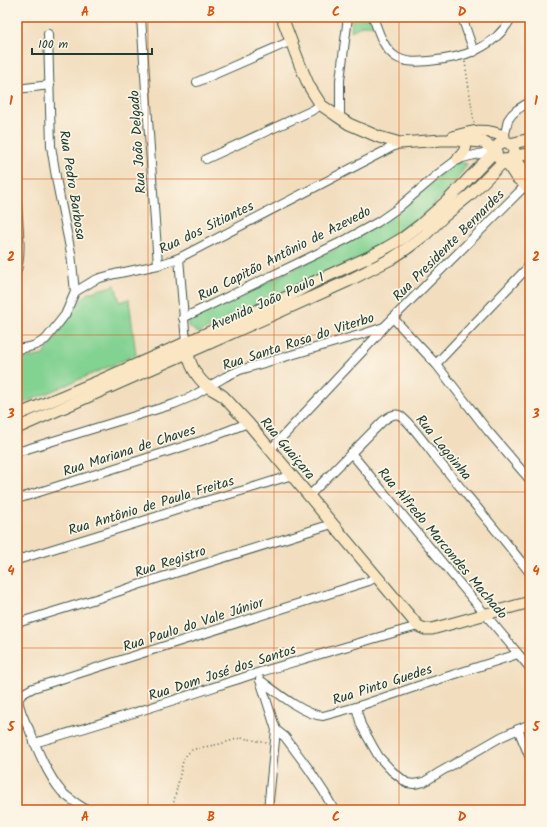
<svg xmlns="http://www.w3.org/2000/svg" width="547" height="827" viewBox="0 0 547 827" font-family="Kalam,sans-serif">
<rect width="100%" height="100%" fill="#fcf5e5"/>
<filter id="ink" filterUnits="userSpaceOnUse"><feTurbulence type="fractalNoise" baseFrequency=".025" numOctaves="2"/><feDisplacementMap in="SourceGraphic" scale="8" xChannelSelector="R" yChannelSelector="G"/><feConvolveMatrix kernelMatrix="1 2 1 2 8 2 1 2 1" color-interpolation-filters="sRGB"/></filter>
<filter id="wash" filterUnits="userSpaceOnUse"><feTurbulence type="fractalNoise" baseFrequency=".012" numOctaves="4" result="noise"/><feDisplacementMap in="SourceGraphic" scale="16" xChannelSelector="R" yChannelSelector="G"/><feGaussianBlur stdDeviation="0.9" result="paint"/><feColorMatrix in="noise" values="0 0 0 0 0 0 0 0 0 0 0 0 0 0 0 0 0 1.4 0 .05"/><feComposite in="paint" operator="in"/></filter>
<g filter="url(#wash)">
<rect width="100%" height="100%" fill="#f2debf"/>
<!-- green -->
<g fill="#82d292" stroke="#508863">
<polygon points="352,17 378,17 381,26 363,25 351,31"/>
<path d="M458,161L467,164C460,177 450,187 440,198C427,211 413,225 397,236C373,253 345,264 319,277C279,296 238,314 198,333L188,326V320L194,316L253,289L344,245Z"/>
<polygon points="115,285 120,302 129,299 136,355 17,406 17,359 34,357 43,355 73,312 82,299 88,293"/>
</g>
</g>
<g filter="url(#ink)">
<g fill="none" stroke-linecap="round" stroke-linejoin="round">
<defs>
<g id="street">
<polyline points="141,17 158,265"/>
<path d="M373,17C378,30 383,49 396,57C406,63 418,62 429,61C463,58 494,49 512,17"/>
<polyline points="462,17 474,52"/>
<polyline points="48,34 51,146 57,183 71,253 75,292"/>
<polyline points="197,82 291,41"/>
<polyline points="17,89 50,85"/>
<polyline points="340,118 340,80 348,17"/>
<path d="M503,143L508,120C513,111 521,107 530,102"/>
<polyline points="206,159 311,111 321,105"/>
<path d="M17,203C18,224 22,249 17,270"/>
<polyline points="179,258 186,343"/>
<polyline points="183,318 296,264 347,239 378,222 398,208 438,174 458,159 496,150"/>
<polyline points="393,318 436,364 488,431 530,480"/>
<polyline points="17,349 29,347 36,345 46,339 65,315 75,292 93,281 100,278 115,274 158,265 179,258 400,143"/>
<polyline points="436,364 530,265"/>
<polyline points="270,450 376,337 384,327 529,182"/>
<polyline points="17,452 174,404 191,397 225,377 240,370 366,333 384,327"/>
<polyline points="351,453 530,668"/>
<path d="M309,496L383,421C387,418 393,413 399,415C409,420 429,449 437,459C468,497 500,534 530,573"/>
<polyline points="17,499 201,441 248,423"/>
<polyline points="17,560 134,524 195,504 248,489 292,475"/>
<polyline points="17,623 102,597 159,578 332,524"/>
<path d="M260,680C275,691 304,715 323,716L356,707L418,686L518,654"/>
<polyline points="260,680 276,730 285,737 308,768 324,792 334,810"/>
<polyline points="356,707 361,725 372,745 379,757 392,771 407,783 414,784 424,782 440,772 501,737 530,724"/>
<polyline points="518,729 530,758"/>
<path d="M34,743C109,722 183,697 257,673C311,657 364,641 418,626"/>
<path d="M87,810C79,805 69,799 62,792C48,776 37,749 29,729C24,720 20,710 18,700L22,694L33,688L369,581L376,577"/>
<polyline points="268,810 276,730"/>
<polyline points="524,810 530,808"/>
</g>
<g id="secondary">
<path d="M453,137C473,131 484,128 504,136"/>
<circle cx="505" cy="151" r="9"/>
<polyline points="510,144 530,139"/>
<polyline points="513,156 530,178"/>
<polyline points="513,156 530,154"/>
<path d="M458,159C463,153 469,148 463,141"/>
<path d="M187,348C189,363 195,376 207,386C212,390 218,392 223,396L248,423L418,626L425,629H432L530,602"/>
<polyline points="17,415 99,381 203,335 287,297 316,281 367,258 386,248 403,238 420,225 449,199 496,150 483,142 456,140 442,140 400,143 379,137 349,124 340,118 321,105 309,86 300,65 282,17"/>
<polyline points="17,428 203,346 348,281 391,259 409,247 426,234 443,217 471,194 505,160 516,177 530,189"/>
</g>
</defs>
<!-- street casing -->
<use href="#street" stroke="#3f5549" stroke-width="10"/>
<!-- secondary casing -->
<use href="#secondary" stroke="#3f5549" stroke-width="13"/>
<!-- path -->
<g stroke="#3f5549" stroke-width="1.5" stroke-dasharray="1 3" stroke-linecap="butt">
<polyline points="465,62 474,123"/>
<polyline points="172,810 183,761 187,754 192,750 198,748 220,744 240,738 248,739 267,743"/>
</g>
<!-- street -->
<use href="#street" stroke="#fff" stroke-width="8"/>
<!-- secondary -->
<use href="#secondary" stroke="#fbe6c4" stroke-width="11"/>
</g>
</g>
<!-- grid -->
<path fill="none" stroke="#d45610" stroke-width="1" stroke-opacity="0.55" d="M148,17V810M274,17V810M399,17V810M17,179H530M17,335H530M17,492H530M17,648H530"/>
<g text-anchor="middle" stroke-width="3.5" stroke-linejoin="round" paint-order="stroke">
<!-- street labels -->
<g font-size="14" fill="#1f3d34" stroke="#fcf5e5">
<text transform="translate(137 142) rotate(-94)" y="5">Rua João Delgado</text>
<text transform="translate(73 185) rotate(81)" y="5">Rua Pedro Barbosa</text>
<text transform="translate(206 227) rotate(-26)" y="5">Rua dos Sitiantes</text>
<text transform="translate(448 245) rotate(-45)" y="5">Rua Presidente Bernardes</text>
<text transform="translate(284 253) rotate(-27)" y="5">Rua Capitão Antônio de Azevedo</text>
<text transform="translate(267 301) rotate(-24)" y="5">Avenida João Paulo I</text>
<text transform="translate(298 341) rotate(-18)" y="5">Rua Santa Rosa do Viterbo</text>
<text transform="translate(444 447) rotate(51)" y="5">Rua Lagoinha</text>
<text transform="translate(288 448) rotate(50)" y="5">Rua Guaiçara</text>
<text transform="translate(129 450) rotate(-18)" y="5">Rua Mariana de Chaves</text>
<text transform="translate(151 505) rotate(-17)" y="5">Rua Antônio de Paula Freitas</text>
<text transform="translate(443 543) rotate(50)" y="5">Rua Alfredo Marcondes Machado</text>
<text transform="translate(170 561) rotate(-18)" y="5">Rua Registro</text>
<text transform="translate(193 624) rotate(-18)" y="5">Rua Paulo do Vale Júnior</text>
<text transform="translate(222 672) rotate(-18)" y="5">Rua Dom José dos Santos</text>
<text transform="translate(382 684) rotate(-18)" y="5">Rua Pinto Guedes</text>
</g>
</g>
<!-- margin -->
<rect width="547" height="827" fill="none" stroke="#fcf5e5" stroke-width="44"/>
<!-- scale -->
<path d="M32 48v6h120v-6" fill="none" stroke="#1f3d34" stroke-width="2"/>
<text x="38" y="48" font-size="12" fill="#1f3d34" stroke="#fcf5e5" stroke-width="3" paint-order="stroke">100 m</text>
<rect x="22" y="22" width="503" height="783" fill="none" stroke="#d45610" stroke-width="1.5"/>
<g font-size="13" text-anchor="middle" font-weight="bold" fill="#d45610">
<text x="85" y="16">A</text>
<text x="211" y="16">B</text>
<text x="336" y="16">C</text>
<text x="462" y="16">D</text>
<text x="11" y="105">1</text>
<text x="536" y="105">1</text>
<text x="11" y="261">2</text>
<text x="536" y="261">2</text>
<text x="11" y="418">3</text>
<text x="536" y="418">3</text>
<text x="11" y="575">4</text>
<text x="536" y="575">4</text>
<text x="11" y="731">5</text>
<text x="536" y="731">5</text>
<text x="85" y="821">A</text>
<text x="211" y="821">B</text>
<text x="336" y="821">C</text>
<text x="462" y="821">D</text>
</g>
</svg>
